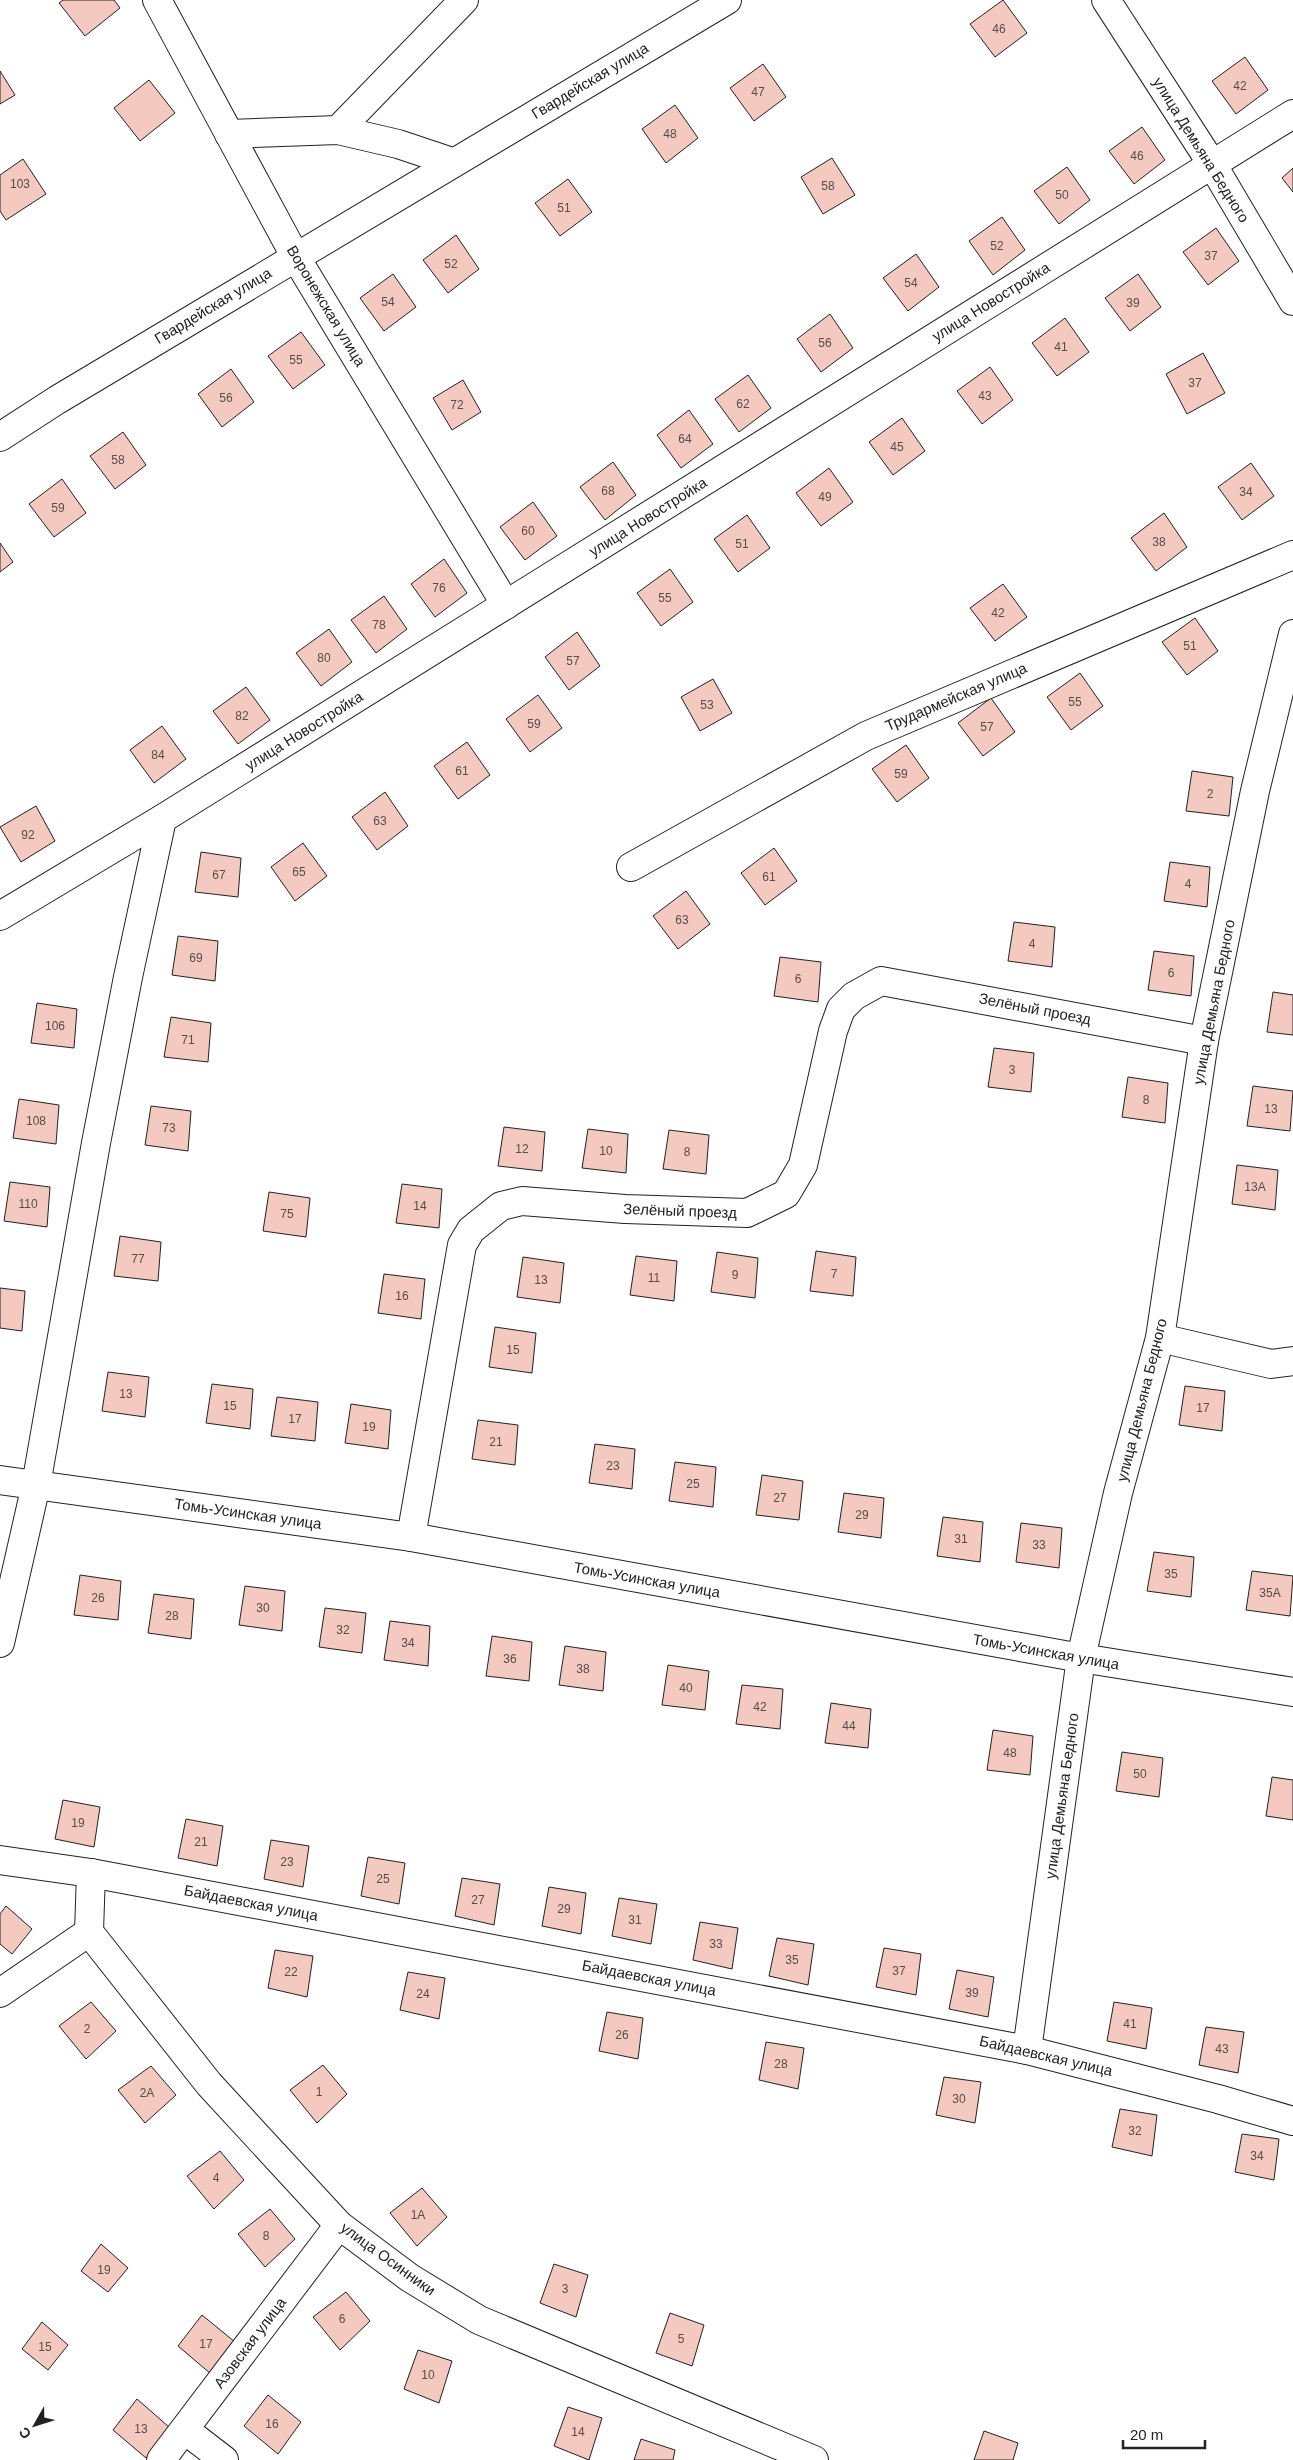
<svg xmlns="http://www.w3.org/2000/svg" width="1293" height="2460" viewBox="0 0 1293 2460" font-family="Helvetica,sans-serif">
<rect width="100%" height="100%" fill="#fff"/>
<!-- building -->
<g fill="#f3c9c0" stroke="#222">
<polygon points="63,0 114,0 120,8 85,36 59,3"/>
<polygon points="1003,0 1027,33 995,57 970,24"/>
<polygon points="1245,57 1268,90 1236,114 1212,81"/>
<polygon points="763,64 786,97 754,121 730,88"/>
<polygon points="0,71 15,95 0,104"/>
<polygon points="149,80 175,113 140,141 114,108"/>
<polygon points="675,105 698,138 666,163 642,129"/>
<polygon points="1142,127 1165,160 1134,184 1109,151"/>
<polygon points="832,158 855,195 823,214 801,177"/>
<polygon points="23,159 46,194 6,220 0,211 0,175"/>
<polygon points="1067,167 1090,200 1059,224 1034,191"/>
<polygon points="1293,168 1293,192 1282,178"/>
<polygon points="568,179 592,212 560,236 535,203"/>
<polygon points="1002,217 1025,250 993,275 969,241"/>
<polygon points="1216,228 1239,261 1208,285 1183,252"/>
<polygon points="456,235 479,269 448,293 423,260"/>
<polygon points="916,254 939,287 908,311 883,278"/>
<polygon points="393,274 416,307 384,331 360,298"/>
<polygon points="1138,274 1161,307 1130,331 1105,298"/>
<polygon points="830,314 853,348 821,372 797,339"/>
<polygon points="1065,318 1089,352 1057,376 1032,343"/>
<polygon points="301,332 325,365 293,389 268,356"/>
<polygon points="1203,353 1225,393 1187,414 1166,374"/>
<polygon points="990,367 1013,400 982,424 957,391"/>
<polygon points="231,369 254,402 222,427 198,394"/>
<polygon points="748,375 771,408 739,432 715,399"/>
<polygon points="463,380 481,412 452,430 433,398"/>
<polygon points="689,410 713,444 681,468 657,435"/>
<polygon points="902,418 925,451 893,475 869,442"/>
<polygon points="123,432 146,465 115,489 90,456"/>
<polygon points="613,462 636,495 605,520 580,487"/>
<polygon points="1251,463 1274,496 1242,520 1218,487"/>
<polygon points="829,468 853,502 821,526 796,493"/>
<polygon points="62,479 86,513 54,537 29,504"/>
<polygon points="533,502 557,536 525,560 500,527"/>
<polygon points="1164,513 1187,547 1156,571 1131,538"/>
<polygon points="747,515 770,548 738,572 714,539"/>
<polygon points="0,543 13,562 0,572"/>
<polygon points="444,559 467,593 435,617 411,584"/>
<polygon points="670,569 693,602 661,626 637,593"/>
<polygon points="1003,584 1027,617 995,641 970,608"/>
<polygon points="384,596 407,629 376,653 351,620"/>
<polygon points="1195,618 1218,651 1187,675 1162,642"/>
<polygon points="329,629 352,662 321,686 296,653"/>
<polygon points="577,632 600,666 569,690 545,657"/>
<polygon points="1080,673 1103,706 1071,730 1047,697"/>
<polygon points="713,679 732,713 700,731 681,697"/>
<polygon points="246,687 270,720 238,744 213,711"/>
<polygon points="538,695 562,728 530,752 506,719"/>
<polygon points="991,698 1015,732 983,756 958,723"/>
<polygon points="162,726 186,759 154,783 130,750"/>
<polygon points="467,742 490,775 458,799 434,766"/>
<polygon points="906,745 929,778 897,802 872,769"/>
<polygon points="1192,771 1233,777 1229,816 1186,811"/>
<polygon points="385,792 408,826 377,850 352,817"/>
<polygon points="36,806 55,841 21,862 0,827"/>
<polygon points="303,843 327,876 295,901 271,867"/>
<polygon points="774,848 797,881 765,905 741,873"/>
<polygon points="201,852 241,858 238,897 195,892"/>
<polygon points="1170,862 1210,867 1207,907 1164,901"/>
<polygon points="686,891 710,924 678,949 653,916"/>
<polygon points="1014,922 1055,927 1052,967 1008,961"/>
<polygon points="178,936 218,941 215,981 172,975"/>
<polygon points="1154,951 1194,956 1191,996 1148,990"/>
<polygon points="780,957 821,962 818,1002 774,996"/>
<polygon points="1273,992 1293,995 1293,1035 1267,1032"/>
<polygon points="37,1003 77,1009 74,1048 31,1043"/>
<polygon points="171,1017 211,1023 208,1062 164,1057"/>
<polygon points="994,1048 1034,1053 1031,1092 988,1087"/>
<polygon points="1128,1077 1168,1083 1165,1123 1122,1117"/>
<polygon points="1253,1086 1293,1091 1290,1131 1247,1126"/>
<polygon points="19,1099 59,1105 56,1144 13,1138"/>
<polygon points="151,1106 191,1111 188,1151 145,1145"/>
<polygon points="504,1127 545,1132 542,1171 498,1166"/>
<polygon points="588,1129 628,1134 626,1173 582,1168"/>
<polygon points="669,1130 709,1135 706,1174 663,1169"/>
<polygon points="1237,1165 1278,1170 1275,1210 1232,1204"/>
<polygon points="10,1182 50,1187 47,1227 4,1221"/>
<polygon points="402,1184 442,1189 439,1228 396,1223"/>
<polygon points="269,1192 310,1198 306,1237 263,1231"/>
<polygon points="120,1236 161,1242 158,1281 114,1276"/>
<polygon points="816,1251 856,1257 853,1296 810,1291"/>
<polygon points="717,1252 758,1258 755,1298 711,1292"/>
<polygon points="636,1256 677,1261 674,1301 630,1295"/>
<polygon points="523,1257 564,1263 560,1303 517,1297"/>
<polygon points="384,1274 425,1279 421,1319 378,1313"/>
<polygon points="0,1288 25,1291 22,1331 0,1328"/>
<polygon points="495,1327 536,1333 532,1373 489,1367"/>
<polygon points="108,1372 149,1377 145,1417 102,1411"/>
<polygon points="212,1384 253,1389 250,1429 206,1423"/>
<polygon points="1185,1386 1225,1391 1222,1431 1179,1425"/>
<polygon points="277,1397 318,1402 315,1441 271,1436"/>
<polygon points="351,1404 391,1410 388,1449 345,1443"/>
<polygon points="478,1420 518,1425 515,1465 472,1459"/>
<polygon points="595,1444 635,1449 632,1489 589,1483"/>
<polygon points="675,1462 716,1467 713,1507 669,1501"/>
<polygon points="762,1475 803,1481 799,1520 756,1515"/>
<polygon points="844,1493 884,1498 881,1538 838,1532"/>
<polygon points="943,1517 983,1522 980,1562 937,1556"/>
<polygon points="1021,1523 1062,1528 1059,1568 1016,1562"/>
<polygon points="1154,1552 1194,1557 1191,1597 1147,1591"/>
<polygon points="1252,1571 1293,1576 1290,1616 1246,1610"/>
<polygon points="80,1575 121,1581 118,1620 74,1615"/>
<polygon points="245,1586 285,1591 282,1631 239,1625"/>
<polygon points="154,1594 194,1599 191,1639 148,1633"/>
<polygon points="325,1608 366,1613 362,1653 319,1647"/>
<polygon points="390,1621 430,1626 428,1666 384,1660"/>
<polygon points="492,1636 532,1642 529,1681 486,1676"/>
<polygon points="565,1646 606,1652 603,1691 559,1685"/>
<polygon points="668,1665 709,1671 705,1710 662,1705"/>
<polygon points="742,1685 783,1689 780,1729 736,1724"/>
<polygon points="831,1703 871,1709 868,1748 825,1743"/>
<polygon points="993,1730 1033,1736 1030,1775 987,1770"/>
<polygon points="1122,1752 1163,1758 1159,1797 1116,1791"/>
<polygon points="1272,1777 1293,1780 1293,1820 1266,1816"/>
<polygon points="63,1800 100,1807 94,1847 55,1839"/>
<polygon points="186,1819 223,1826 217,1866 178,1858"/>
<polygon points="271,1840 309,1846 303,1887 264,1879"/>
<polygon points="368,1857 405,1863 399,1904 361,1896"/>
<polygon points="462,1878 500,1884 494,1925 455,1916"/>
<polygon points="549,1887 586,1893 581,1934 542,1926"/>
<polygon points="619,1898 657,1904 651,1944 612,1936"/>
<polygon points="6,1906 32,1929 12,1954 0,1944 0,1914"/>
<polygon points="700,1922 738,1928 732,1969 693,1960"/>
<polygon points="777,1938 814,1944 808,1985 769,1976"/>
<polygon points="884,1948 921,1954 916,1995 876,1987"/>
<polygon points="275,1950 313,1956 307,1997 268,1988"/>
<polygon points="957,1970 994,1977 988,2017 949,2009"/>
<polygon points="408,1972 445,1978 439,2019 400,2010"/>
<polygon points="91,2002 116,2031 86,2059 59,2026"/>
<polygon points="1114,2002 1152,2008 1146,2049 1107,2041"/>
<polygon points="607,2012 643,2018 638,2059 599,2051"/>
<polygon points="1206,2027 1244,2032 1238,2073 1199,2065"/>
<polygon points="766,2042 804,2048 798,2089 759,2080"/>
<polygon points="323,2065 347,2094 317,2123 290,2090"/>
<polygon points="151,2066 176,2095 145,2123 118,2090"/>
<polygon points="944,2077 981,2082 975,2123 936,2115"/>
<polygon points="1120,2109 1157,2115 1152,2156 1112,2147"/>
<polygon points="1242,2134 1279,2139 1274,2180 1235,2172"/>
<polygon points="220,2151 244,2180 214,2209 187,2176"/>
<polygon points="422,2188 447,2217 417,2246 390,2213"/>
<polygon points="270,2209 295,2239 265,2267 238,2234"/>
<polygon points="101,2244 128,2268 108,2292 81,2271"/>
<polygon points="554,2264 588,2275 576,2317 540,2303"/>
<polygon points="346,2292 370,2321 340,2350 313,2317"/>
<polygon points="670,2313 704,2325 692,2366 656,2353"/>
<polygon points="202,2315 235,2342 211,2374 178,2346"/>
<polygon points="42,2322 68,2345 48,2370 22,2349"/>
<polygon points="418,2350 452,2361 439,2403 404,2389"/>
<polygon points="268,2395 301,2422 278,2454 244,2426"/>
<polygon points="137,2399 169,2427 146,2458 113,2430"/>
<polygon points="568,2407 602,2418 589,2460 554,2446"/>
<polygon points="984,2431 1018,2443 1013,2460 974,2460"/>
<polygon points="641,2439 675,2450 673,2460 634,2460"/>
</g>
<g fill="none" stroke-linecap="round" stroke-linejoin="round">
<defs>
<g id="minor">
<polyline points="157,0 295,256 506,605"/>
<polyline points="1106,0 1212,164 1293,301"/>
<polyline points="338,130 464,0"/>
<polyline points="229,134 338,130 398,144 452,162"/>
<polyline points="0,437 57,400 727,0"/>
<polyline points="631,867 866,736 1293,555"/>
<polyline points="0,916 162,819 1293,114"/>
<polyline points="1160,1338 1271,1364 1293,1361"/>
<polyline points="0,1480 411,1537 1081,1658 1293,1692"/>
<polyline points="411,1537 462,1245 471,1230 501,1206 522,1201 625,1209 747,1213 786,1194 803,1165 833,1031 841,1009 854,996 881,981 1204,1041"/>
<polyline points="0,1643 36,1485 96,1143 128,977 162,819"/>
<polyline points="0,1860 91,1873 1027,2050 1218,2099 1293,2121"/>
<polyline points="91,1873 89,1932 209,2084 339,2225 410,2278 479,2320 814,2460"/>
<polyline points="0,1993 89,1932"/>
<polyline points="1027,2050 1081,1658 1118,1493 1160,1338 1204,1041 1255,791 1293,634"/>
<polyline points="185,2430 224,2460"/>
<polyline points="161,2460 339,2225"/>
</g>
</defs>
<!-- minor casing -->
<use href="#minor" stroke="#222" stroke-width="30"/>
<!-- minor -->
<use href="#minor" stroke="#fff" stroke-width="28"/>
</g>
<g text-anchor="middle" stroke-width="4" stroke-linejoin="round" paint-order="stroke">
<!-- number labels -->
<g font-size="12" fill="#564c4a">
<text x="999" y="33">46</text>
<text x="1240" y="90">42</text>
<text x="758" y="96">47</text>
<text x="670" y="138">48</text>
<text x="1137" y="160">46</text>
<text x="20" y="188">103</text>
<text x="828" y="190">58</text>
<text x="1062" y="199">50</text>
<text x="564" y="212">51</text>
<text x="997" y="250">52</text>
<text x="1211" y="260">37</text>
<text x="451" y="268">52</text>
<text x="911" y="287">54</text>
<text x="388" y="306">54</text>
<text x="1133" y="307">39</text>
<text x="825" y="347">56</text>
<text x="1061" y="351">41</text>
<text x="296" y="364">55</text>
<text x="1195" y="387">37</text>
<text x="985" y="400">43</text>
<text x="226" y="402">56</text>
<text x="743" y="408">62</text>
<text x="457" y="409">72</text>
<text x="685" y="443">64</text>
<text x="897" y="451">45</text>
<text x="118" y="464">58</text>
<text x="608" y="495">68</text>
<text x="1246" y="496">34</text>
<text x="825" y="501">49</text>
<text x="58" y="512">59</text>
<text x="528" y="535">60</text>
<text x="1159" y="546">38</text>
<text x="742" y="548">51</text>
<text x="439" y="592">76</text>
<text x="665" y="602">55</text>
<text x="998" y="617">42</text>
<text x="379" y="629">78</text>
<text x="1190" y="650">51</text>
<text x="324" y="662">80</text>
<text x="573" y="665">57</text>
<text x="1075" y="706">55</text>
<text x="707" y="709">53</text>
<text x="242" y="720">82</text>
<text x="534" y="728">59</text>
<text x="987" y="731">57</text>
<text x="158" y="759">84</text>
<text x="462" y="775">61</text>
<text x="901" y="778">59</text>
<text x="1210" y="798">2</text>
<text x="380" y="825">63</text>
<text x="28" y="839">92</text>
<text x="299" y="876">65</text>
<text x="219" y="879">67</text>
<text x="769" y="881">61</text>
<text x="1188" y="888">4</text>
<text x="682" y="924">63</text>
<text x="1032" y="948">4</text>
<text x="196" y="962">69</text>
<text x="1171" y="977">6</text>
<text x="798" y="983">6</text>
<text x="55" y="1030">106</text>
<text x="188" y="1044">71</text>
<text x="1012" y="1074">3</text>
<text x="1146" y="1104">8</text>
<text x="1271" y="1113">13</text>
<text x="36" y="1125">108</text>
<text x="169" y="1132">73</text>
<text x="522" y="1153">12</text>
<text x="606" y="1155">10</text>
<text x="687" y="1156">8</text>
<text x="1255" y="1191">13А</text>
<text x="28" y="1208">110</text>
<text x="420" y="1210">14</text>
<text x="287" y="1218">75</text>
<text x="138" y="1263">77</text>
<text x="834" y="1278">7</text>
<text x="735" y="1279">9</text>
<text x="654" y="1282">11</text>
<text x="541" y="1284">13</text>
<text x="402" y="1300">16</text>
<text x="513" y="1354">15</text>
<text x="126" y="1398">13</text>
<text x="230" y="1410">15</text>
<text x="1203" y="1412">17</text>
<text x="295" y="1423">17</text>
<text x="369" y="1431">19</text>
<text x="496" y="1446">21</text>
<text x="613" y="1470">23</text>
<text x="693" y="1488">25</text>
<text x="780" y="1502">27</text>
<text x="862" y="1519">29</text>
<text x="961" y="1543">31</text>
<text x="1039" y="1549">33</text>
<text x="1171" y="1578">35</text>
<text x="1270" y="1597">35А</text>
<text x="98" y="1602">26</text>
<text x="263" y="1612">30</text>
<text x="172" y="1620">28</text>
<text x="343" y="1634">32</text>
<text x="408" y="1647">34</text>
<text x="510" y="1663">36</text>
<text x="583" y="1673">38</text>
<text x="686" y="1692">40</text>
<text x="760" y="1711">42</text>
<text x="849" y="1730">44</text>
<text x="1010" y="1757">48</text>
<text x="1140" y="1778">50</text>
<text x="78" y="1827">19</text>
<text x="201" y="1846">21</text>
<text x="287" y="1866">23</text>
<text x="383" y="1883">25</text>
<text x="478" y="1904">27</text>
<text x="564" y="1913">29</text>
<text x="635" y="1924">31</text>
<text x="716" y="1948">33</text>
<text x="792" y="1964">35</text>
<text x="899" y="1975">37</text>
<text x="291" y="1976">22</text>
<text x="972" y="1997">39</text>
<text x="423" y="1998">24</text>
<text x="1130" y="2028">41</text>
<text x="87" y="2033">2</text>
<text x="622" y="2039">26</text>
<text x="1222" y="2053">43</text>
<text x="781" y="2068">28</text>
<text x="319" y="2096">1</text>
<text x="147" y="2097">2А</text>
<text x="959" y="2103">30</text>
<text x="1135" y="2135">32</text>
<text x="1257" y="2160">34</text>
<text x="216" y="2182">4</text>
<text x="418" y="2219">1А</text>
<text x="266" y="2240">8</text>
<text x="104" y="2274">19</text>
<text x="565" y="2293">3</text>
<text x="342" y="2323">6</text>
<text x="681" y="2343">5</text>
<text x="206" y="2348">17</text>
<text x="45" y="2351">15</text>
<text x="428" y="2379">10</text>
<text x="272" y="2428">16</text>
<text x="141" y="2433">13</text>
<text x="578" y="2436">14</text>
</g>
<!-- street labels -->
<g font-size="15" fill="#222" stroke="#fff">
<text transform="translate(590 81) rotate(-31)" y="5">Гвардейская улица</text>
<text transform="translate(1201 150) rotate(58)" y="5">улица Демьяна Бедного</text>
<text transform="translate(991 302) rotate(-32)" y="5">улица Новостройка</text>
<text transform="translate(213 306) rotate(-31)" y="5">Гвардейская улица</text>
<text transform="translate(326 306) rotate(59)" y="5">Воронежская улица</text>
<text transform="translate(648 517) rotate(-32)" y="5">улица Новостройка</text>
<text transform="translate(956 697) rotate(-23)" y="5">Трудармейская улица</text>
<text transform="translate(304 731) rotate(-32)" y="5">улица Новостройка</text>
<text transform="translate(1214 1002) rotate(-79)" y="5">улица Демьяна Бедного</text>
<text transform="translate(1035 1009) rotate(11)" y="5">Зелёный проезд</text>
<text transform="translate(680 1211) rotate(2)" y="5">Зелёный проезд</text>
<text transform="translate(1142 1400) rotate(-76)" y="5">улица Демьяна Бедного</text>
<text transform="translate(248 1514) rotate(8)" y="5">Томь-Усинская улица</text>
<text transform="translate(647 1580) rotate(10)" y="5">Томь-Усинская улица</text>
<text transform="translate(1046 1652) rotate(10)" y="5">Томь-Усинская улица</text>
<text transform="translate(1062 1796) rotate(-82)" y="5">улица Демьяна Бедного</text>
<text transform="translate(251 1903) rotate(11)" y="5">Байдаевская улица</text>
<text transform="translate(649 1978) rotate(11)" y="5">Байдаевская улица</text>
<text transform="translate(1046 2056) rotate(13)" y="5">Байдаевская улица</text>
<text transform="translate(388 2259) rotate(36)" y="5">улица Осинники</text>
<text transform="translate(250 2343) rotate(-53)" y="5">Азовская улица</text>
</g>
</g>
<!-- north arrow -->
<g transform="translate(35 2425) rotate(231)" stroke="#ffffff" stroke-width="4" paint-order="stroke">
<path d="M0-4L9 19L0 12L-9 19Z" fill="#222222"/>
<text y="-8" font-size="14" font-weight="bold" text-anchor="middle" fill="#222222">С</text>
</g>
<!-- scale -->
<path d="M1123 2440v8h82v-8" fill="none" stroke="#222222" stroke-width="2.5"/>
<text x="1130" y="2440" font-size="15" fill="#222222" stroke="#ffffff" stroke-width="4" paint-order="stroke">20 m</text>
</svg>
